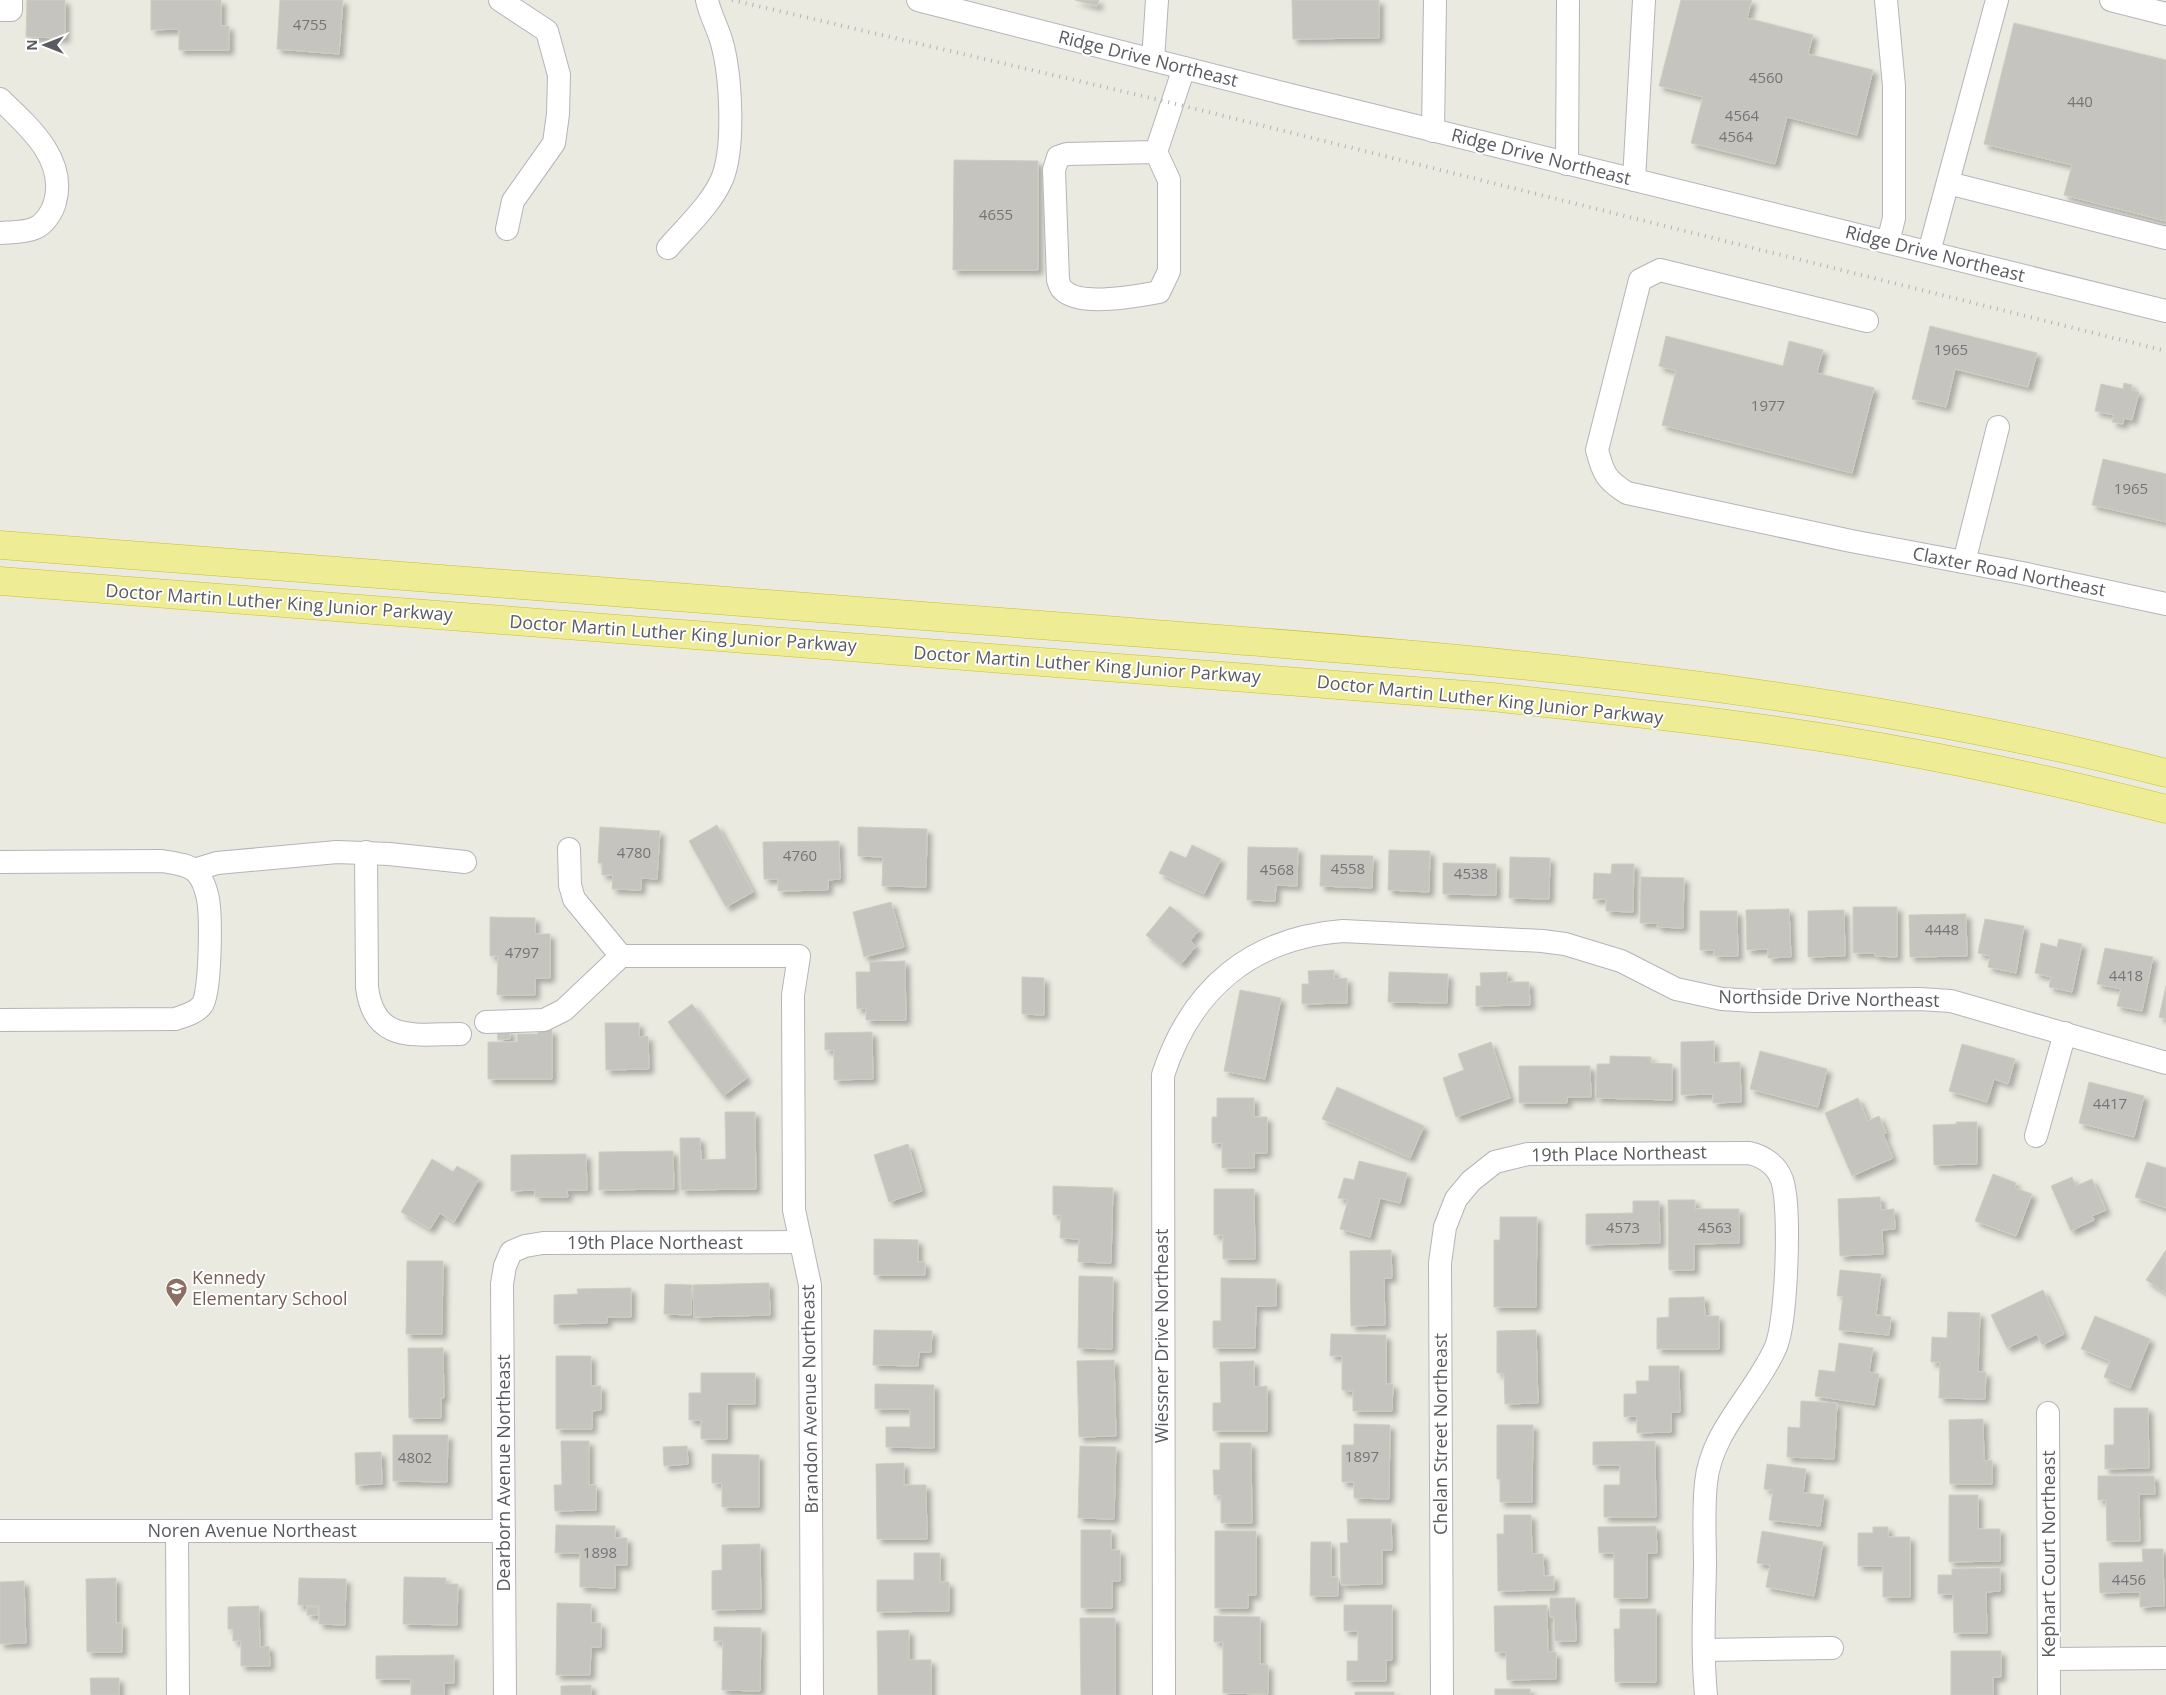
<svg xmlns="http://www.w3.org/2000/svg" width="2166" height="1695" viewBox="0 0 2166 1695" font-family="'Open Sans',sans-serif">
<defs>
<filter id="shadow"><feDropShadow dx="4.5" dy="4.5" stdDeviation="2.5" flood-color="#0004"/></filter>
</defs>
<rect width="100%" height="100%" fill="#eaeae1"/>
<!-- building -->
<g fill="#c6c4be" stroke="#cecdc0" filter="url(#shadow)">
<polygon points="27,0 65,0 65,38 26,37"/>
<polygon points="151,0 221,0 221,26 229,26 229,50 179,50 179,29 151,30"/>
<polygon points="280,0 343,0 339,54 277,49"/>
<polygon points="1075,0 1099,0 1097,6"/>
<polygon points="1292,0 1379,0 1379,38 1293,39"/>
<polygon points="1681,0 1752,0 1747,18 1813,35 1808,54 1873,70 1857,135 1787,117 1775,164 1691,143 1703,97 1659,86"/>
<polygon points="2014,23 2166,60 2166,221 2064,195 2072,165 1984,144"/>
<polygon points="954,160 1038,161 1038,270 953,270"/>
<polygon points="1930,326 2037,353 2028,387 1955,369 1946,407 1912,399"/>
<polygon points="1666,336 1783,366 1789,341 1823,350 1817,373 1874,388 1852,473 1662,425 1676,371 1659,366"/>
<polygon points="2124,383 2132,385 2131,390 2139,392 2132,420 2124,418 2123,424 2112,422 2114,415 2095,411 2101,384 2123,389"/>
<polygon points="2103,459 2166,474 2166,522 2092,505"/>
<polygon points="717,825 753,892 726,907 689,841"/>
<polygon points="600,827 660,831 657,879 641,878 641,890 612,889 613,875 602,875 602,863 598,863"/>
<polygon points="858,827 927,829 926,887 882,886 883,857 858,856"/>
<polygon points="839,841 840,879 828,880 828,890 778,891 778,879 764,879 763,842"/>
<polygon points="1192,845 1221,859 1204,894 1159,873 1170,851 1186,858"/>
<polygon points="1248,847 1298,848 1297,886 1276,885 1275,901 1247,900"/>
<polygon points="1389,850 1430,851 1429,892 1388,890"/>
<polygon points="1321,855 1373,856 1372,888 1320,886"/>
<polygon points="1510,857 1550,858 1549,899 1509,898"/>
<polygon points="1443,863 1496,864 1496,895 1443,894"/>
<polygon points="1612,864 1634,864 1633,912 1606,911 1606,899 1593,899 1594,873 1611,874"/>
<polygon points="1641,877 1684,878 1683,928 1657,927 1658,923 1640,923"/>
<polygon points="891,902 904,947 864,957 853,912"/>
<polygon points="1170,906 1199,930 1190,941 1196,946 1181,964 1146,935"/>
<polygon points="1853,907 1897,907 1897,957 1875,956 1875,953 1853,953"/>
<polygon points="1789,909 1791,957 1768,958 1768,949 1747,950 1746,910"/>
<polygon points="1844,910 1845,956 1808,957 1808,911"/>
<polygon points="1700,911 1737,911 1738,956 1714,956 1714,950 1700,950"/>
<polygon points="1966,914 1967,956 1910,957 1909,915"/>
<polygon points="490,917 535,918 535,934 550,934 550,978 535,978 535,995 497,995 498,956 490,956"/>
<polygon points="1985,919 2024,926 2016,973 1988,967 1990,956 1978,953"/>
<polygon points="2059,939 2082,944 2072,992 2049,987 2051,977 2035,973 2041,943 2057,947"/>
<polygon points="2105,948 2153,957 2142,1011 2117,1006 2121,989 2097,984"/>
<polygon points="905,961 906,1020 866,1020 866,1008 857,1009 856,972 870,972 870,962"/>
<polygon points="1334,970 1334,979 1347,978 1347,1003 1302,1004 1302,984 1309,984 1308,971"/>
<polygon points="1389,972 1448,974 1447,1003 1388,1002"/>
<polygon points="1507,972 1507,982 1529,982 1530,1005 1476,1006 1476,986 1481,986 1480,973"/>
<polygon points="1022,977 1044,978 1044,1015 1022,1014"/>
<polygon points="2166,986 2166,1019 2159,1017"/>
<polygon points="1240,990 1281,998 1265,1079 1224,1071"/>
<polygon points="692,1004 747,1078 723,1096 668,1022"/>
<polygon points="605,1023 639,1023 639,1037 648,1036 649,1069 606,1070"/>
<polygon points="497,1030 510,1030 510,1039 498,1040"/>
<polygon points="538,1030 552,1030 552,1079 488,1079 488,1042 518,1042 517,1034 538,1034"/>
<polygon points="872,1032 873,1079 834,1080 834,1050 825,1050 825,1033"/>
<polygon points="1714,1041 1714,1063 1740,1062 1741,1102 1713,1103 1713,1094 1681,1095 1681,1042"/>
<polygon points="1491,1042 1510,1098 1456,1117 1443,1078 1464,1070 1458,1054"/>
<polygon points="1962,1044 2015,1059 2008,1084 1994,1079 1987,1102 1949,1091"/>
<polygon points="1760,1051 1827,1069 1818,1107 1750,1089"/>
<polygon points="1610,1056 1651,1057 1651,1063 1672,1064 1672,1100 1596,1098 1597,1064 1610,1064"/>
<polygon points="1519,1066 1590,1066 1591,1097 1567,1097 1567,1103 1519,1103"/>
<polygon points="2089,1082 2144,1096 2134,1137 2079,1123"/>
<polygon points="1337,1087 1424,1126 1410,1158 1322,1119"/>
<polygon points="1217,1098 1254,1098 1254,1117 1267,1117 1267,1153 1254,1153 1254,1168 1222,1168 1222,1143 1212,1143 1212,1117 1217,1117"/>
<polygon points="1858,1098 1868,1121 1879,1116 1886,1133 1883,1134 1893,1158 1852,1176 1825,1113"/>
<polygon points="725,1112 755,1112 756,1189 681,1190 680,1138 700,1138 701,1160 726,1159"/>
<polygon points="1956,1122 1977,1122 1977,1164 1934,1165 1933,1125 1957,1124"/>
<polygon points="908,1144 922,1191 889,1202 874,1155"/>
<polygon points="673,1151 674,1189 599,1190 599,1152"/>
<polygon points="586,1154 587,1190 567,1190 568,1197 535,1197 535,1190 511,1191 511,1155"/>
<polygon points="432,1159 453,1172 457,1166 479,1179 454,1222 440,1213 430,1229 401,1212"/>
<polygon points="1359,1161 1407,1173 1400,1203 1380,1198 1370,1237 1340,1229 1348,1200 1338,1198 1344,1178 1354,1180"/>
<polygon points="2147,1162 2166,1168 2166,1208 2135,1197"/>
<polygon points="1993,1174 2016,1183 2015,1188 2032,1194 2016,1236 1975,1221"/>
<polygon points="2072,1177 2076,1186 2092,1179 2106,1210 2092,1216 2094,1220 2071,1231 2051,1186"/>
<polygon points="1053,1186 1113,1188 1111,1263 1078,1262 1079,1239 1060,1238 1061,1215 1053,1215"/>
<polygon points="1214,1189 1254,1189 1255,1259 1223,1259 1223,1235 1214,1235"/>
<polygon points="1880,1197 1881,1210 1894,1209 1895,1229 1882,1230 1883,1254 1840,1256 1838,1199"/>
<polygon points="1668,1200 1695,1200 1695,1209 1739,1209 1739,1243 1694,1244 1694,1270 1669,1270"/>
<polygon points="1633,1201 1659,1201 1660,1243 1586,1245 1586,1214 1633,1213"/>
<polygon points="1500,1217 1537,1217 1536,1307 1494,1307 1494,1240 1500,1240"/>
<polygon points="874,1239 918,1240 918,1262 925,1262 925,1275 874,1275"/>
<polygon points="1391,1250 1392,1278 1384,1278 1385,1325 1351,1326 1350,1251"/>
<polygon points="2166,1250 2166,1293 2146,1280"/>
<polygon points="407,1261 443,1261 442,1334 406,1334"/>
<polygon points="1840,1270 1881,1274 1876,1315 1891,1317 1889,1335 1839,1330 1843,1296 1837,1296"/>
<polygon points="1079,1276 1113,1277 1112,1349 1078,1348"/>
<polygon points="1221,1278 1276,1279 1276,1306 1256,1306 1255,1348 1213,1348 1213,1321 1221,1321"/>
<polygon points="769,1283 770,1315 694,1317 693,1285"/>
<polygon points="665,1284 692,1285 691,1315 664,1314"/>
<polygon points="631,1288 631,1317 607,1317 607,1323 554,1324 554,1295 578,1294 577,1289"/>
<polygon points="2043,1290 2064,1334 2042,1345 2037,1334 2007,1348 1991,1315"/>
<polygon points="1704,1297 1705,1316 1719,1316 1719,1349 1657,1349 1657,1318 1669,1317 1669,1298"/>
<polygon points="1948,1312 1980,1313 1978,1372 1986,1372 1985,1399 1939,1398 1940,1362 1931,1362 1932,1337 1947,1338"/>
<polygon points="2095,1316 2150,1339 2130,1388 2104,1377 2110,1361 2081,1349"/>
<polygon points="874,1330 932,1331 931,1352 919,1352 918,1366 873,1365"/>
<polygon points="1536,1330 1538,1403 1505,1404 1504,1373 1497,1373 1497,1331"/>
<polygon points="1331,1334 1386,1335 1386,1384 1393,1384 1392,1411 1353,1411 1353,1391 1342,1390 1342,1356 1330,1356"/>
<polygon points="1839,1343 1873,1348 1869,1372 1879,1374 1874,1405 1815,1396 1819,1370 1835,1372"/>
<polygon points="408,1348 443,1348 444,1398 441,1398 441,1418 409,1418"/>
<polygon points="556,1356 591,1356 591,1386 601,1386 601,1410 592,1411 592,1429 556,1429"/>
<polygon points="1114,1360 1116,1436 1079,1437 1077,1361"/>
<polygon points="1254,1361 1254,1387 1267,1386 1267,1431 1213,1431 1213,1403 1221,1403 1220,1362"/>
<polygon points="1649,1366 1679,1366 1680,1412 1671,1412 1671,1432 1637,1433 1637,1416 1624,1417 1624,1394 1637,1394 1636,1381 1649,1381"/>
<polygon points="701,1373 755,1373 755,1404 727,1404 727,1439 701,1439 701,1420 689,1420 689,1393 701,1393"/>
<polygon points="875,1384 934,1385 934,1448 886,1447 886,1427 910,1427 910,1409 875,1409"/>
<polygon points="1801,1401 1837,1403 1834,1459 1787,1457 1788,1427 1800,1428"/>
<polygon points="2114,1408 2148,1408 2149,1468 2105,1469 2105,1445 2114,1445"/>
<polygon points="1983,1419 1984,1461 1992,1460 1992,1484 1950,1484 1949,1420"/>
<polygon points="1354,1424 1390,1425 1389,1499 1354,1498 1354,1482 1342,1482 1342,1445 1354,1445"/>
<polygon points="1497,1425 1533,1425 1532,1502 1500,1502 1500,1479 1497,1479"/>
<polygon points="393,1435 448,1435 447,1482 393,1481"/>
<polygon points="561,1441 589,1441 589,1485 596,1485 596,1510 555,1511 554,1485 562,1485"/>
<polygon points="1655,1441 1656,1517 1604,1517 1604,1485 1620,1485 1620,1465 1593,1465 1593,1442"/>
<polygon points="1220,1443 1251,1443 1252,1523 1221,1523 1221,1495 1214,1495 1213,1470 1220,1470"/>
<polygon points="687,1446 688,1464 664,1466 663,1447"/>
<polygon points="1080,1446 1116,1447 1114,1519 1078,1518"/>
<polygon points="381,1452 382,1484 356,1485 355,1453"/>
<polygon points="712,1454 759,1455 759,1507 722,1507 722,1483 712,1483"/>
<polygon points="904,1463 904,1485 926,1485 927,1539 877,1539 876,1464"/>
<polygon points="1767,1464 1806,1469 1803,1493 1824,1495 1820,1526 1769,1520 1773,1490 1764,1489"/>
<polygon points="2098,1476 2154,1476 2155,1494 2139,1494 2140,1541 2107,1541 2106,1500 2098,1500"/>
<polygon points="1949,1495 1978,1495 1978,1529 2000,1529 2000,1561 1949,1562"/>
<polygon points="1504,1515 1531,1515 1532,1554 1543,1554 1544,1576 1554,1576 1554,1590 1498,1591 1497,1534 1504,1534"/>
<polygon points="1347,1519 1391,1519 1392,1550 1382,1550 1382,1584 1341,1585 1340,1543 1348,1543"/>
<polygon points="556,1525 615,1526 615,1538 627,1538 627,1565 615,1565 615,1588 580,1587 580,1553 555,1553"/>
<polygon points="1656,1526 1657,1553 1647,1553 1647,1598 1614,1598 1614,1553 1599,1553 1598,1527"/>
<polygon points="1873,1527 1888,1527 1888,1537 1910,1537 1910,1597 1883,1597 1883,1566 1858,1566 1858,1533 1873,1533"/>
<polygon points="1081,1530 1111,1530 1111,1550 1120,1550 1120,1581 1112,1581 1112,1608 1081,1608"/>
<polygon points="1215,1531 1256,1531 1256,1595 1248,1595 1248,1608 1215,1608"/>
<polygon points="1762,1531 1823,1542 1814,1596 1766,1587 1770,1565 1757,1563"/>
<polygon points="1311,1542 1331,1542 1331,1577 1338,1577 1338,1596 1310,1596"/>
<polygon points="760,1544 761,1609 712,1610 712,1571 722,1570 722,1545"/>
<polygon points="2142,1549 2163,1549 2164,1606 2140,1607 2140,1592 2100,1593 2099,1563 2143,1562"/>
<polygon points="914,1553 940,1553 940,1582 949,1582 949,1611 877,1612 877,1580 914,1580"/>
<polygon points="2000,1568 2000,1591 1986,1592 1987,1633 1954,1633 1953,1594 1938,1594 1938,1575 1952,1575 1952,1569"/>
<polygon points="404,1577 446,1578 445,1584 458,1584 457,1625 403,1624"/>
<polygon points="116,1578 116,1623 122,1623 122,1652 87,1652 86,1579"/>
<polygon points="299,1578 346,1579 345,1625 319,1624 319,1606 298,1605"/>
<polygon points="24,1581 26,1643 0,1644 0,1582"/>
<polygon points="1550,1598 1575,1598 1576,1641 1555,1641 1554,1617 1550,1617"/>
<polygon points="557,1603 591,1604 591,1623 601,1623 601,1647 591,1647 590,1675 556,1675"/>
<polygon points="1344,1605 1392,1605 1392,1660 1386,1660 1386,1681 1347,1681 1347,1661 1358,1661 1358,1631 1344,1631"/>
<polygon points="1547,1605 1548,1652 1556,1652 1556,1679 1507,1680 1506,1652 1495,1652 1494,1606"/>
<polygon points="259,1606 260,1647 269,1646 270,1666 241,1666 241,1641 233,1641 233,1629 228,1629 228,1607"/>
<rect x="307" y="1607" width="11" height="8"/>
<polygon points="1620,1609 1656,1609 1656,1682 1615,1682 1614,1629 1620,1629"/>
<polygon points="1214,1616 1260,1617 1260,1664 1268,1665 1268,1694 1223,1693 1223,1642 1214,1642"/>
<polygon points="1080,1618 1115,1618 1115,1695 1081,1695"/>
<polygon points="714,1627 761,1628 760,1691 722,1690 723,1641 714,1641"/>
<polygon points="909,1630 909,1660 931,1660 931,1695 878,1695 877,1631"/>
<polygon points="1951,1651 2001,1651 2001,1677 1993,1677 1993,1695 1951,1695"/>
<polygon points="454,1655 454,1683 444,1683 444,1695 411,1695 411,1679 376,1679 376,1656"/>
<polygon points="90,1678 119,1678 119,1695 91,1695"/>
<polygon points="591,1685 591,1695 561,1695 561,1686"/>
<rect x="1495" y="1689" width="35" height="6"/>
<rect x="1355" y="1692" width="39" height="3"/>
</g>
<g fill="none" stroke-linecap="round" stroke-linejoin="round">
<defs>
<g id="minor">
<polyline points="500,0 547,31 559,75 558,114 554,143 513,201 507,229"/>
<polyline points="918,0 1286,94 2166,311"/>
<polyline points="1886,0 1894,86 1894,218 1888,242"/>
<polyline points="2111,0 2166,14"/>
<polyline points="0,10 11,10 11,0"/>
<polyline points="1153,60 1157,0"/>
<path d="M0,99C28,126 67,159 55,202C53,211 44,225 35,228C25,233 10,232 0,233"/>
<polyline points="1433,131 1435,0"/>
<path d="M1156,152L1067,154L1058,157L1054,170L1058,280C1059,283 1060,288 1063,290C1080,307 1138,296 1159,292L1169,271V180L1156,152L1184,68"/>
<polyline points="1567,164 1568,0"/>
<polyline points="1634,180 1644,0"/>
<polyline points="1948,183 2166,238"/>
<path d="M668,248C685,228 711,205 722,179C735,148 731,76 722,43C718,28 710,15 707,0"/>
<polyline points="1929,252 1997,0"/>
<path d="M1867,321L1660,270L1640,280L1597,450C1603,473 1606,480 1627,493L1851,541L2022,573L2166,604"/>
<polyline points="1964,562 1998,427"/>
<polyline points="569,849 570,885 574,899 621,956"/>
<path d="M366,852L367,987C374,1044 415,1034 460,1034"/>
<path d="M0,862L162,861C173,863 187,864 195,871C203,878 206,889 208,899C211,915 211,994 202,1005C196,1013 184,1016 175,1019L0,1020"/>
<polyline points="194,870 217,863 337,852 389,854 465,862"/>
<polyline points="621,956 799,956 793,995 794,1210 810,1285 812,1695"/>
<polyline points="486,1022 544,1020 564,1010 621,956"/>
<polyline points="2036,1136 2065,1033"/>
<polyline points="2048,1413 2049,1695"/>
<polyline points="0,1531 504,1531"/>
<polyline points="177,1531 178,1695"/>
<polyline points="1704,1650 1832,1648"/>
<polyline points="2049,1659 2166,1658"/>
<polyline points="505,1695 502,1284 505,1266 511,1252 525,1246 543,1243 801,1242"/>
<path d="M1164,1695L1163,1075C1191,989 1251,938 1343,931L1542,941L1565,944L1621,961L1676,989L1722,999L1754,1001L1919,999L1951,1001L2166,1063"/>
<path d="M1442,1695L1440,1263L1445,1227L1456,1199L1471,1181L1495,1162L1528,1154L1749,1153C1763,1156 1777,1165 1782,1180C1791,1206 1787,1324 1775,1349C1754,1395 1711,1431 1706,1483C1703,1510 1705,1539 1705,1566C1704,1609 1702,1652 1706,1695"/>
</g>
<g id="highway">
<path d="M0,545C364,573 728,601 1092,629C1453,657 1814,682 2166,773"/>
<path d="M0,581L1492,697C1606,710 1720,721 1833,739C1945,757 2056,781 2166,809"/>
</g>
</defs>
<!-- minor casing -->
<use href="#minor" stroke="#b3b5ba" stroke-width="24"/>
<!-- highway casing -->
<use href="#highway" stroke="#cec01d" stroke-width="29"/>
<!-- minor -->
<use href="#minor" stroke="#fff" stroke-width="22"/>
<!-- highway -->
<use href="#highway" stroke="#eeec94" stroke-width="28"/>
<!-- rail -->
<polyline stroke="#b1b2b2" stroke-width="4" stroke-dasharray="1 6" stroke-linecap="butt" points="732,0 1164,101 2166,351"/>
</g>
<!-- icons -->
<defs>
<symbol id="school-pin" viewBox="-11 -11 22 30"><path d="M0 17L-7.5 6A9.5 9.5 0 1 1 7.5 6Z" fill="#8d6e63" stroke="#fff"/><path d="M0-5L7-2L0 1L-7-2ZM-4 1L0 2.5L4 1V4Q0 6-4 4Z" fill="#fff"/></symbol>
</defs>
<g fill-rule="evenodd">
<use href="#school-pin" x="164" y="1276" width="25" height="34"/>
</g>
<g text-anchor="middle" stroke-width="4" stroke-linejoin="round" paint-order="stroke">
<!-- number labels -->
<g font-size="15" fill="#747578">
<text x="310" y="30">4755</text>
<text x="1766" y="83">4560</text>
<text x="2080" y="107">440</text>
<text x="1742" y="121">4564</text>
<text x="1736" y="142">4564</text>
<text x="996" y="220">4655</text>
<text x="1951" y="355">1965</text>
<text x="1768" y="411">1977</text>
<text x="2131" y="494">1965</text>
<text x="634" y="858">4780</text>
<text x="800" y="861">4760</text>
<text x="1348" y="874">4558</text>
<text x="1277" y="875">4568</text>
<text x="1471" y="879">4538</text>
<text x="1942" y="935">4448</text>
<text x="522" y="958">4797</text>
<text x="2126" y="981">4418</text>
<text x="2110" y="1109">4417</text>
<text x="1623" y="1233">4573</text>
<text x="1715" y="1233">4563</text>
<text x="1362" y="1462">1897</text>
<text x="415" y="1463">4802</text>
<text x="600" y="1558">1898</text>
<text x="2129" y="1585">4456</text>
</g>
<!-- street labels -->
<g font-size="18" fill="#595b60" stroke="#fff">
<text transform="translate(1148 59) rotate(14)" y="6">Ridge Drive Northeast</text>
<text transform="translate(1541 157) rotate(14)" y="6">Ridge Drive Northeast</text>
<text transform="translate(1935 254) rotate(14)" y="6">Ridge Drive Northeast</text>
<text transform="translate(2009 572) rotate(11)" y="6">Claxter Road Northeast</text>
<text transform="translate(279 603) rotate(4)" y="6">Doctor Martin Luther King Junior Parkway</text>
<text transform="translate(683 634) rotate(4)" y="6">Doctor Martin Luther King Junior Parkway</text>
<text transform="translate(1087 665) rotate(4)" y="6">Doctor Martin Luther King Junior Parkway</text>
<text transform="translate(1490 700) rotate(6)" y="6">Doctor Martin Luther King Junior Parkway</text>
<text transform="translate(1829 999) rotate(1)" y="6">Northside Drive Northeast</text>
<text transform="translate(1619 1154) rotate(-1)" y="6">19th Place Northeast</text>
<text x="655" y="1249">19th Place Northeast</text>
<text transform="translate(1162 1336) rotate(-90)" y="6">Wiessner Drive Northeast</text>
<text transform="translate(810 1399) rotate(-91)" y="6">Brandon Avenue Northeast</text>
<text transform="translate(1441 1434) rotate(-90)" y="6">Chelan Street Northeast</text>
<text transform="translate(504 1473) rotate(-90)" y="6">Dearborn Avenue Northeast</text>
<text x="252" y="1537">Noren Avenue Northeast</text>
<text transform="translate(2049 1554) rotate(-90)" y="6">Kephart Court Northeast</text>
</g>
<!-- education labels -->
<g font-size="18" fill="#785e54" stroke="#fff" text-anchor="start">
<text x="192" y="1284">Kennedy<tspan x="192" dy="21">Elementary School</tspan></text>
</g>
</g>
<!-- north arrow -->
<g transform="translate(45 45) rotate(270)" stroke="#ffffff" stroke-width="4" paint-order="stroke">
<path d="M0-4L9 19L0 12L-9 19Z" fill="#595b60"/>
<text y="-8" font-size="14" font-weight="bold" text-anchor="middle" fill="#595b60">N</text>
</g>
</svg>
